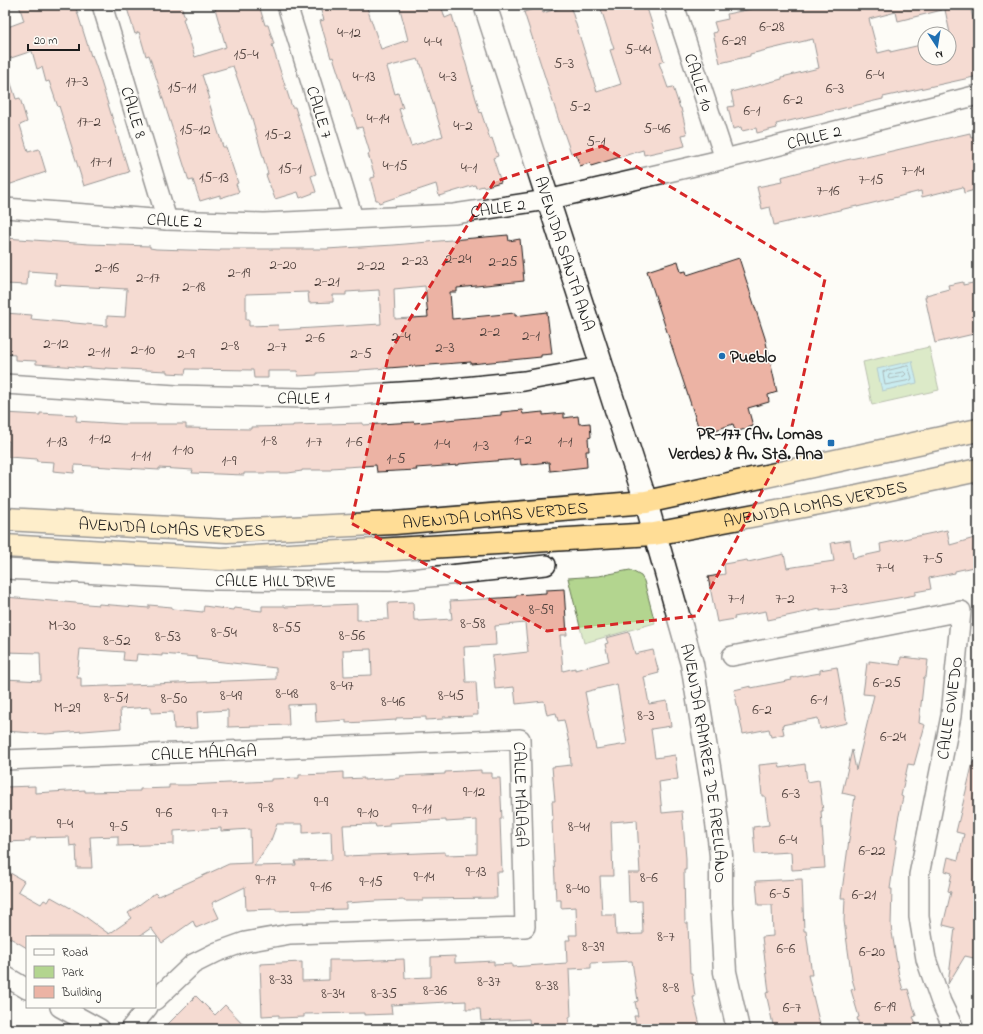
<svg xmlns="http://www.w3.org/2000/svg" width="983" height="1034" viewBox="0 0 983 1034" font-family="'Indie Flower',sans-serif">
<rect width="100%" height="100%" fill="#fdfcf7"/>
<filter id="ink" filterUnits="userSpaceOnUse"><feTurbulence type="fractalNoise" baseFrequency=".025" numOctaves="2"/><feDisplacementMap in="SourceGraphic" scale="8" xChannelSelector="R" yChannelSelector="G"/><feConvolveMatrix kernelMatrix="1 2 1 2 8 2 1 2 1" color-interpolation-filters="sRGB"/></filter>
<g filter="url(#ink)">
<!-- green -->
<g fill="#b3d58f" stroke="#687856">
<polygon points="929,347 939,390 872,405 863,362"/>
<polygon points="630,570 641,576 644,581 655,623 584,643 568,578 599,576"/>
</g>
<!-- water -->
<polygon fill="#8ad9e6" stroke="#5e8d95" points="912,361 917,383 882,391 877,369"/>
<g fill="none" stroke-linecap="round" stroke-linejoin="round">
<!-- shore -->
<g stroke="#48686d" stroke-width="1">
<polygon points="908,366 912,378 911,380 885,385 883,372"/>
<polygon points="904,372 906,374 904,376 890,379 888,378 889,375"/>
</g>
</g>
<!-- building -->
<g fill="#ecb3a4" stroke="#1c1c1c" fill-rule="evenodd">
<polygon points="19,5 75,5 91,56 92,55 99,75 129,172 84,186 59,106 58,107 49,81 46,82 42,67 37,69 32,51 5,60 5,28 24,21"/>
<polygon points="126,5 181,5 185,18 183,19 195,57 226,47 214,5 259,5 265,25 268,25 274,44 272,45 292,107 295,107 316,174 311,176 316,192 300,198 298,192 275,199 266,175 268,174 251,115 250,115 233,66 202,75 210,99 208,99 223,147 226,147 238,183 236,184 239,192 220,198 220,195 200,201 193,180 189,181 149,55 146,56 139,32 135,34"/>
<path d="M319,5H366L381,49L408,40L399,5H441L445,18L452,15L480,113L481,112L490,139L492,138L498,156L493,158L501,182L483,187V186L476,188L475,185L439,196L436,184L379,203L378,200H376L371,182V178L375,177L368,154L370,153L362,127L357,128L348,100H347L333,57L331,58L320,21L324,20ZM418,59L420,64H421L443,136L411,146L399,109L403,108L398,93L395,94L387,67Z"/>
<polygon points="570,5 597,92 621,84 610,50 614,49 601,9 614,5 646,5 664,61 659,63 668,88 673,87 680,108 681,108 687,134 682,135 685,146 644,155 643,150 591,166 590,163 580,166 575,152 571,153 563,130 562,130 524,12 541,7 543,13"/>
<polygon points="770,5 941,5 942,10 898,21 896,12 869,19 878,53 890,50 890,52 925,44 925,58 949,58 949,38 951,38 944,5 970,5 978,42 978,75 974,76 974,77 883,97 883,99 776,124 777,128 757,133 756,128 742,131 741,127 733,129 728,107 734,106 731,92 782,79 782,77 819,68 813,39 750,54 750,56 720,63 713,33 717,32 714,22 728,19 727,14"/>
<polygon points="5,74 8,74 16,99 20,98 27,122 20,125 28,152 39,149 46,172 8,185 5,177"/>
<polygon points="970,133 971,138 978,136 978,189 964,193 963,187 922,197 921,191 857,207 857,206 774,225 770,207 762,209 757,187 782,182 781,177 846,160 865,156 866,157"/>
<path d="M508,235L509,241L520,239L524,281L457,288V292H450L452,319L515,313V316L547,312L552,354L541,355V357L471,364V362L360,370V371L317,373V375L298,376L297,371H268V378H254L253,370L186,369L185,374L167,373V371L105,368V369L36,364V361L15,360V355L5,354V313L32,315L31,319L107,326V316L125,317L127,289L55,285L56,273L28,271L27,285L5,284V238L89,244L150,246V248L156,249L220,251V249H326L394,245ZM425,286L428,317L395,319L394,289ZM379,290L381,324L279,330L278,325L249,326V320H246V294L308,292L309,303L333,302V295H346V292Z"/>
<polygon points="739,258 765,338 777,392 768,395 769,402 748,408 753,426 736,432 733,424 701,435 647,271 678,261 681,272 686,271 687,275"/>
<polygon points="963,282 963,285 973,283 978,304 978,333 935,343 925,297 926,297 926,295 949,289 948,285"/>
<polygon points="522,410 523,414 543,412 543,415 564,413 564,418 578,416 579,424 590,423 591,437 588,438 589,451 586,451 587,467 550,471 549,462 521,465 520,459 459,464 459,465 416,468 417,470 377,472 376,465 331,468 331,470 302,470 302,471 288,473 244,473 244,475 192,473 193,470 159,468 159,470 75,465 74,473 53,471 54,462 36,461 37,459 8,457 9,441 5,441 5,413 40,415 40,413 77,415 76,421 123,424 186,424 186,428 251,429 251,427 293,426 293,425 363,423 363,425 414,422 414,423 501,415 501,412"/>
<polygon points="947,530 950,545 978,537 978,566 955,571 955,573 929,578 931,589 915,592 915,595 836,609 820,611 820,609 768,620 766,611 734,617 735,619 717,622 708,577 725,574 724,564 747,560 748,562 784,554 787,568 800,566 834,561 831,543 850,540 853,558 881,552 880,544"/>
<path d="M564,589L567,635H560L563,671L575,668V670L609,661L605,644L608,643L606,638L629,632L635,654L653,650L659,673L644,677L649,704L667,701L671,726L651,729L655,758L675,755L678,779L659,782L662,813L682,811L686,858V870H684L685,923H688L690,973H692L695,997H693L701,1029H637L634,1016H638L635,1002L638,1001L632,961L591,963V968L569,969L571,1017H569L570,1029H530L529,1019L481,1021L480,1009H466V1001L391,1005L392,1014L364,1015V1013L304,1014V1017L279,1018V1015L262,1016L260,964L302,962V981L329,980V960H353V961L404,959L405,978L431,977V957L455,956V963L494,961V965L512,964V967L567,963L566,940H570L569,935H577L576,907L561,908V900H556L552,821L553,820L552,801H555L552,767L571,765L570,747L564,720L558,721L556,713L547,715L544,701L516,704L514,687L495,689L492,656L528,652L525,623L495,626L496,645L464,647L466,682H476L478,715H473V716L443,717V719L426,720V717L396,718V720L364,722L346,723V720L316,722L315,704L288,705L289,725L228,727V710L197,712L198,728L174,729L173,712L151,713V707L120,709L121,728L46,734L5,731V679L41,681L40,653L5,652V597L99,605V604L149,608V605L172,607V609L203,612L204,606L233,610L234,608L262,611V606H285V607L357,604V620L389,619L388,603L413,602L414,620H419V621L452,619L450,601L516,597V595L546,593V590ZM80,649L124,652L123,660L136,661L137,654L162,656V654L197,657V659L276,668V679L81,687V678H77ZM371,649L372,675L344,676L343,650ZM617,684L627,744L596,749L585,692ZM637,820L640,873H628L629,902L642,901L643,934L616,935L615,915H602L600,876H613L611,822Z"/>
<polygon points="901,657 928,660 926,677 924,677 919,723 925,725 914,765 908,764 901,796 903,797 898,820 895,839 897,840 890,889 892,889 891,926 899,976 903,990 908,989 916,1016 913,1017 919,1029 860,1029 857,1018 859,1017 851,990 855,989 852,979 844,921 845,898 841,898 855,796 842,793 852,750 856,770 874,695 863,694 867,663 869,664 869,661 900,665"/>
<polygon points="837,667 847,723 820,729 818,718 782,725 784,734 771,737 769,729 743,734 734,690 751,686 751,688 792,680 791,678 820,673 820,670"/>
<polygon points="973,762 978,762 978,959 965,956 948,984 955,928 943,925 951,892 948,891 952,873 945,871 948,857 958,860 964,834 956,832"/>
<polygon points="779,763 780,768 805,764 807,782 819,780 823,811 821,811 825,868 792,870 791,852 755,854 753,827 769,825 765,796 762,796 759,765"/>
<path d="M481,770V773H492V778H500L502,819H500L502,872H496L497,898L423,899V901H404V900L376,901L346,903V909L276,911V909L246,910L245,887L212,903L219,918L196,928L193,921L162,943L151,928L138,937H27V948L5,935V870L24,881L18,891L41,904L44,900L48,902L51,897L83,915L109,934L132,918L128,913L155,893L158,896L229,864L251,863L250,829L221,831V828L174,831V844L118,846V836L90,837L92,868H77L76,845L70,846L69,837L30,838V841L5,842V787L35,786V793L85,790V792L140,791V789L169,788V785H187L271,781V779L299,778V775L328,774V773L343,772V779L364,778V780L400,778V776L445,774V772ZM446,820V822L477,820V854L445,855V852L345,856L343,825L375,824L376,827L389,826V823ZM277,824H303V833L331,831L332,860L295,861L296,865L254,866L271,840Z"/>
<polygon points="802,879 804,931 806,931 812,975 808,975 821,1029 774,1029 766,993 769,992 762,937 773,936 772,905 758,905 756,881"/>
<polygon points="196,996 215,1015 225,1005 248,1029 163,1029"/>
</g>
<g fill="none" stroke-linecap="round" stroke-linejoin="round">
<defs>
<g id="minor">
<path id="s1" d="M102,5L167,220"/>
<path id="s2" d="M287,5L353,218"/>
<path id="s3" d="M674,5L725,159"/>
<path id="s4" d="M5,208L167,220L264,223L454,214L547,200L725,159L978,95"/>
<path id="s5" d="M5,384L176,395L304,398L434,390L524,381L601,367"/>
<path id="s6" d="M5,569L215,580L390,581L546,565"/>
<polyline points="732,656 961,611 951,716 919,875 919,917 926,959 941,1002 954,1029"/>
<path id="s7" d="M5,760L520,739L525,927L290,934L245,942L217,952L193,964L155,1000"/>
<polyline points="5,976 27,989"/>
<polyline points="60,1007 100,1029"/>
<polyline points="130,1029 148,1007"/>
</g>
<g id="tertiary">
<path id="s8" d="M485,5L646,502L692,664L713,791L721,855V903L725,972L738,1029"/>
</g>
<g id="trunk">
<path id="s9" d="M5,519L227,531L394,523L646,502L978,430"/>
<path id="s10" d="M5,546L221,559L654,534L857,496L978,470"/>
</g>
</defs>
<!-- minor casing -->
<use href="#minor" stroke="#1c1c1c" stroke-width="22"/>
<!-- tertiary casing -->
<use href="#tertiary" stroke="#1c1c1c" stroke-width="25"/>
<!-- trunk casing -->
<use href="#trunk" stroke="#1c1c1c" stroke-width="25"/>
<!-- minor -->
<use href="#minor" stroke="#fdfcf7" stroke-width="19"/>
<!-- tertiary -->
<use href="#tertiary" stroke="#fdfcf7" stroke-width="22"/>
<!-- trunk -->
<use href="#trunk" stroke="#ffdd96" stroke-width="22"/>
</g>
</g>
<!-- marked area -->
<path d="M0 0H983V1034H0ZM602,146L825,279L789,440L696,616L547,631L351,523L389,353L494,182Z" fill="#fdfcf7" fill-opacity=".55" fill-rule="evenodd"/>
<path fill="none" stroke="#d62828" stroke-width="3" stroke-dasharray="8 5" stroke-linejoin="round" d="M602,146L825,279L789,440L696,616L547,631L351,523L389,353L494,182Z"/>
<!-- markers -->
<g fill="#1f6fb2" stroke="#fdfcf7" stroke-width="1.5">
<circle cx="722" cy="356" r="4"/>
<rect x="827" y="439" width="8" height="8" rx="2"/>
</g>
<g text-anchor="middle" stroke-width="3" stroke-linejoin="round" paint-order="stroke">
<!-- number labels -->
<g font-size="15" fill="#50423e">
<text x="772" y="31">6-28</text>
<text x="349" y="37">4-12</text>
<text x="734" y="45">6-29</text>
<text x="433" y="46">4-4</text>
<text x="638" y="54">5-44</text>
<text x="246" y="59">15-4</text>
<text x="564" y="68">5-3</text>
<text x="875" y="79">6-4</text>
<text x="364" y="81">4-13</text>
<text x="448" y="81">4-3</text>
<text x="77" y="86">17-3</text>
<text x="182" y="92">15-11</text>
<text x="835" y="93">6-3</text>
<text x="793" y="104">6-2</text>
<text x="580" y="111">5-2</text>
<text x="752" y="115">6-1</text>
<text x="378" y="123">4-14</text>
<text x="89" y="126">17-2</text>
<text x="463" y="130">4-2</text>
<text x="657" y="133">5-46</text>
<text x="195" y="134">15-12</text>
<text x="278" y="139">15-2</text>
<text x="596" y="146">5-1</text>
<text x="101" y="166">17-1</text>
<text x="395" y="170">4-15</text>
<text x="469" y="172">4-1</text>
<text x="290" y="173">15-1</text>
<text x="913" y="175">7-14</text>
<text x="214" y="182">15-13</text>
<text x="871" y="184">7-15</text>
<text x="828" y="195">7-16</text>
<text x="458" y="263">2-24</text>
<text x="415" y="265">2-23</text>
<text x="503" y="266">2-25</text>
<text x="283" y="269">2-20</text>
<text x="371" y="270">2-22</text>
<text x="107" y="272">2-16</text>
<text x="239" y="277">2-19</text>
<text x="148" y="282">2-17</text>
<text x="327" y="286">2-21</text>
<text x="194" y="291">2-18</text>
<text x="490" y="336">2-2</text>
<text x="531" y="340">2-1</text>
<text x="401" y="341">2-4</text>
<text x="315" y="342">2-6</text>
<text x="56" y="348">2-12</text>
<text x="230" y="350">2-8</text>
<text x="277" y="351">2-7</text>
<text x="445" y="352">2-3</text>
<text x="143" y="354">2-10</text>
<text x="99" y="356">2-11</text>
<text x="186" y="358">2-9</text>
<text x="361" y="358">2-5</text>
<text x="100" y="443">1-12</text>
<text x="523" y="444">1-2</text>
<text x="269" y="445">1-8</text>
<text x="57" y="446">1-13</text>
<text x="314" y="446">1-7</text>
<text x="354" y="446">1-6</text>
<text x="565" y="446">1-1</text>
<text x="442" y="448">1-4</text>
<text x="481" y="450">1-3</text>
<text x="183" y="454">1-10</text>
<text x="141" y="460">1-11</text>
<text x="396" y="463">1-5</text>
<text x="229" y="465">1-9</text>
<text x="933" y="563">7-5</text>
<text x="885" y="572">7-4</text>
<text x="839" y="593">7-3</text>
<text x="736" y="603">7-1</text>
<text x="785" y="603">7-2</text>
<text x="541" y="614">8-59</text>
<text x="473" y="628">8-58</text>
<text x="62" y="630">M-30</text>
<text x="287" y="632">8-55</text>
<text x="224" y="637">8-54</text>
<text x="352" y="640">8-56</text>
<text x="168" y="641">8-53</text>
<text x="117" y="645">8-52</text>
<text x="887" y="687">6-25</text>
<text x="342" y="690">8-47</text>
<text x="287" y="698">8-48</text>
<text x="231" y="700">8-49</text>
<text x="451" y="700">8-45</text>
<text x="116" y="702">8-51</text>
<text x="174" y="703">8-50</text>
<text x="819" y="704">6-1</text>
<text x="393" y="706">8-46</text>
<text x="67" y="712">M-29</text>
<text x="762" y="714">6-2</text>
<text x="646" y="720">8-3</text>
<text x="893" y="741">6-24</text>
<text x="474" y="796">9-12</text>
<text x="791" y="798">6-3</text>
<text x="321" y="806">9-9</text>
<text x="266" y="812">9-8</text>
<text x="422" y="813">9-11</text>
<text x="164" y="817">9-6</text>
<text x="220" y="817">9-7</text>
<text x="368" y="817">9-10</text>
<text x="65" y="828">9-4</text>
<text x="119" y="831">9-5</text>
<text x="579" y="831">8-41</text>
<text x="788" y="844">6-4</text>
<text x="872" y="855">6-22</text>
<text x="476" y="876">9-13</text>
<text x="424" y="881">9-14</text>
<text x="649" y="882">8-6</text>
<text x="266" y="884">9-17</text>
<text x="371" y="886">9-15</text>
<text x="321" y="891">9-16</text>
<text x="578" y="893">8-40</text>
<text x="780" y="898">6-5</text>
<text x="864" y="899">6-21</text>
<text x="666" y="941">8-7</text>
<text x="593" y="951">8-39</text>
<text x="786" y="953">6-6</text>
<text x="872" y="956">6-20</text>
<text x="281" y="984">8-33</text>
<text x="489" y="986">8-37</text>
<text x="547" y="990">8-38</text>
<text x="671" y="992">8-8</text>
<text x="435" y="995">8-36</text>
<text x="333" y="998">8-34</text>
<text x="384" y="998">8-35</text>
<text x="885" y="1011">6-19</text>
<text x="792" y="1012">6-7</text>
</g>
<!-- street labels -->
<g font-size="17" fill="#1c1c1c" stroke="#fdfcf7">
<text dy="6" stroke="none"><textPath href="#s3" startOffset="81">CALLE 10</textPath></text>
<text dy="6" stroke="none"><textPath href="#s1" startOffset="112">CALLE 8</textPath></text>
<text dy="6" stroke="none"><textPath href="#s2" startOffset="112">CALLE 7</textPath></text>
<text dy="6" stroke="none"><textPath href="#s4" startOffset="818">CALLE 2</textPath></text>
<text dy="6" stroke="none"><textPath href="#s4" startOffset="494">CALLE 2</textPath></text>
<text dy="6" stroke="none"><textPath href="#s4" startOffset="170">CALLE 2</textPath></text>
<text dy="6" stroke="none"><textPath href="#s8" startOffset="261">AVENIDA SANTA ANA</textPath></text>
<text dy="6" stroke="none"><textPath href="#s5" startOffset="299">CALLE 1</textPath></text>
<text dy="6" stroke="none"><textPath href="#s10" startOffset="814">AVENIDA LOMAS VERDES</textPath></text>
<text dy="6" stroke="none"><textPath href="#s9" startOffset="491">AVENIDA LOMAS VERDES</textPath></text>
<text dy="6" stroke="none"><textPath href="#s9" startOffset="167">AVENIDA LOMAS VERDES</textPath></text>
<text dy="6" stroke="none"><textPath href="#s6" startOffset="271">CALLE HILL DRIVE</textPath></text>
<text transform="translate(949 708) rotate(-82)" y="6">CALLE OVIEDO</text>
<text dy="6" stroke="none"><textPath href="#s7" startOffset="199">CALLE MÁLAGA</textPath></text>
<text dy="6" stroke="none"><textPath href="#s8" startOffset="791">AVENIDA RAMÍREZ DE ARELLANO</textPath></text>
<text dy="6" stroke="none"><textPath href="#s7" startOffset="571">CALLE MÁLAGA</textPath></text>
</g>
<!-- poi labels -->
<g font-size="17" font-weight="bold" fill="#1c1c1c" stroke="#fdfcf7" text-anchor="start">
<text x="730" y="362">Pueblo</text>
<text x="823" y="439" text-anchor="end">PR-177 (Av. Lomas<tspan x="823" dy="20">Verdes) &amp; Av. Sta. Ana</tspan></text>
</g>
</g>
<!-- margin -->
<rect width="983" height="1034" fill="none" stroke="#fdfcf7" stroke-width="20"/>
<rect x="10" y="10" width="963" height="1014" fill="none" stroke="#1c1c1c" stroke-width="1.5" filter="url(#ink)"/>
<!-- legend -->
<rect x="26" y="936" width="130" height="72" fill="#fdfcf7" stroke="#a3a29f"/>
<rect x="34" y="949" width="20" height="6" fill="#fdfcf7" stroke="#a3a29f"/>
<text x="62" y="956" font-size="12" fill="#1c1c1c">Road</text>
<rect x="34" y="966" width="20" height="12" fill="#b3d58f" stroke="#a3a29f"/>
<text x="62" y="976" font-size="12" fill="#1c1c1c">Park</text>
<rect x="34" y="986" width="20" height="12" fill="#ecb3a4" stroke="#a3a29f"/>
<text x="62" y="996" font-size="12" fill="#1c1c1c">Building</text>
<!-- north arrow -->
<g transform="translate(937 46) rotate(168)"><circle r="19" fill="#fdfcf7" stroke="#a3a29f"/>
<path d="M0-3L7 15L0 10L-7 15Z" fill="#1f6fb2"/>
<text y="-6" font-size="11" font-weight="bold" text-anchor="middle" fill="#1c1c1c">N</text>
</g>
<!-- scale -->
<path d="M28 44v6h51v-6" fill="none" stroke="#1c1c1c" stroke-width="2"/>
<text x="34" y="44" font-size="12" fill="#1c1c1c" stroke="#fdfcf7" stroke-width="3" paint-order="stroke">20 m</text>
</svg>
